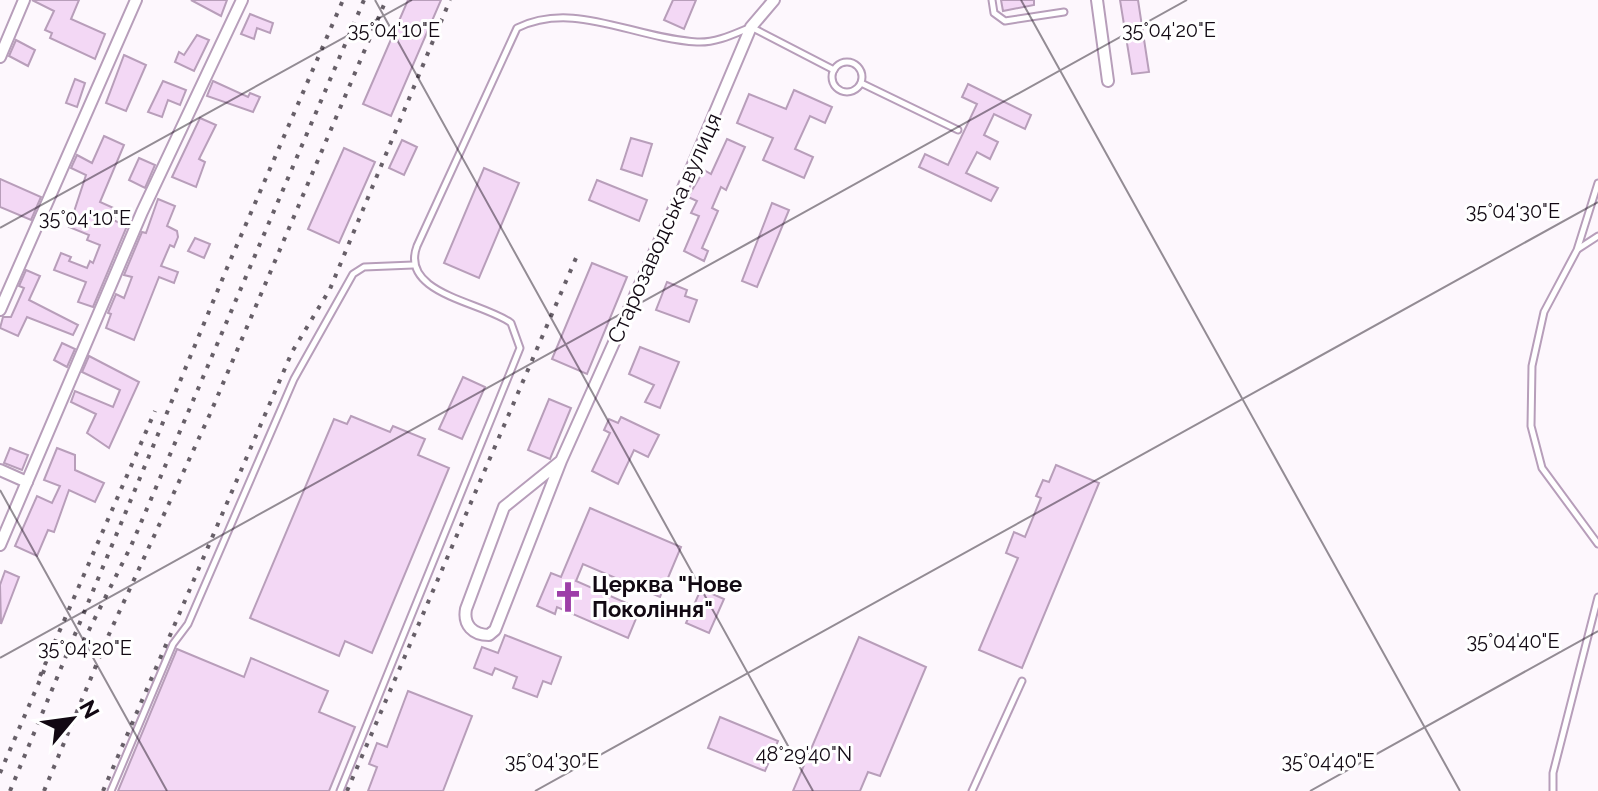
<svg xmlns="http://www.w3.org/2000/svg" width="1598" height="791" viewBox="0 0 1598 791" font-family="Raleway,sans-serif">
<rect width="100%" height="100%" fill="#fdf7fd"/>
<!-- building -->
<g fill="#f3d8f5" stroke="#b89eba" stroke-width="2">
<polygon points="32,0 79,0 71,19 105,34 95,59 50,38 52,33 45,30 54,11"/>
<polygon points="191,0 227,0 221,16"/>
<polygon points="408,0 441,0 391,116 363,104"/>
<polygon points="673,0 696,0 684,29 664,20"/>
<polygon points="1001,0 1034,0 1034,5 1003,11"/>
<polygon points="1120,0 1138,0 1149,72 1132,74"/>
<polygon points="250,14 273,23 270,33 257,28 254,39 241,34"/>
<polygon points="197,35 209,40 194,71 175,62 179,52 184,55"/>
<polygon points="16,40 35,50 28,66 9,56"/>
<polygon points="124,55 146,65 126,111 106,103"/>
<polygon points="75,79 85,83 77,107 66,103"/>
<polygon points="163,81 186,90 180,105 168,100 162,117 148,112"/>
<polygon points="213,81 248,97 250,93 260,97 253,112 207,96"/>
<polygon points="968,84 1031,115 1025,129 994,114 984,135 998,142 990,159 977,152 966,173 998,188 991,201 919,167 925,154 948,165 977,104 962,97"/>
<polygon points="794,90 832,107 825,123 810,116 795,149 813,157 804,178 763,160 773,138 737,123 749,94 786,109"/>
<polygon points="200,118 216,125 199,159 205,162 196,187 172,177"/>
<polygon points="104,136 124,145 100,202 118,210 113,220 127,226 93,307 78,302 86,282 54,270 61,253 71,257 69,261 87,268 90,261 93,263 100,245 87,240 89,235 69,227 86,175 71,168 77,155 92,163"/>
<polygon points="631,138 652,144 642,176 621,169"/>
<polygon points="727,139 745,147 726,190 721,187 712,208 718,211 702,248 708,251 704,261 684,251 699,216 691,213 697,201 688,197 704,170 711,174"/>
<polygon points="402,140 417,147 404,175 389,168"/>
<polygon points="344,148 375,162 339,243 308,229"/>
<polygon points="139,158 155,165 145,188 129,180"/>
<polygon points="484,168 519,183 479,278 444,263"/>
<polygon points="0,179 41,197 31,220 0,207"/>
<polygon points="597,180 647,200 639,221 589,200"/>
<polygon points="158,199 175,206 167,226 177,231 178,237 174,247 170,245 161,266 178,272 174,283 159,277 134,340 106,328 111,314 108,313 116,294 124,298 132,277 124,275 142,232 146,233"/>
<polygon points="772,203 789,210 757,287 742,281"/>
<polygon points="195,238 210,244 204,258 188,251"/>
<polygon points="592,263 627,277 587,374 552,359"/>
<polygon points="26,270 40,276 29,300 78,325 73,335 27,317 18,336 0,328 3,317 11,317 24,288 19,286"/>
<polygon points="667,282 687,290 685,296 697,300 689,322 656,310"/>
<polygon points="62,343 75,349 67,367 54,360"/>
<polygon points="640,347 679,362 660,408 645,402 654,385 629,374"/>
<polygon points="89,356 139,382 109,448 87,433 96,414 71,402 75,391 113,407 120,390 82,372"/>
<polygon points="463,377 485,387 462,439 439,429"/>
<polygon points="549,399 571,408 550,459 528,450"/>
<polygon points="351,416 390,432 393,426 425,439 418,455 449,468 372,653 345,641 339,656 250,618 334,419 347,424"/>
<polygon points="621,417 659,435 648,457 634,450 618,484 592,471 610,433 604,430 609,419 618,423"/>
<polygon points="10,448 28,455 22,470 4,463"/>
<polygon points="57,448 75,455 75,470 104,483 95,502 69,490 54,532 48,530 37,556 15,546 37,496 52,503 60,486 44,480"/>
<polygon points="1056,465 1099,483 1022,668 979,650 1018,558 1006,553 1014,532 1025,537 1041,498 1036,496 1043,480 1049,482"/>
<polygon points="590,508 681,547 660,597 583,564 576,581 640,609 628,638 557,607 555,614 537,606 551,573 561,577"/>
<polygon points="5,571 19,577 1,624 0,585"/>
<polygon points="701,589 724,599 709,633 686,623"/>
<polygon points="505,635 561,657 551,684 543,681 537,697 513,688 517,677 495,668 492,675 474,668 482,647 498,653"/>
<polygon points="859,637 926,667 880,776 868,772 860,791 793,791"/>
<polygon points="177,649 244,677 251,658 328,691 319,712 355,727 329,791 118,791"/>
<polygon points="408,691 472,716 443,791 368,791 377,767 369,764 377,743 387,747"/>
<polygon points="720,717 778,741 765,771 708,748"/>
</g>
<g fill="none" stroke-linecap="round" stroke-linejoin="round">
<defs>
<g id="lane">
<polyline points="992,0 994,13 1005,21 1064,12"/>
<circle cx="847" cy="77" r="15"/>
<polyline points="861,83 958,130"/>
<polyline points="1598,183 1577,250 1544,312 1532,366 1531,426 1542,468 1598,544"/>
<polyline points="1578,249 1598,236"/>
<polyline points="111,791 173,644 188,624 294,379 353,274 364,267 413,265"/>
<path d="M340,791L520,348L511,323C483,302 399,294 417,246L517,28C574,0 632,38 697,42C716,43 734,34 751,27L834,70"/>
<polyline points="972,791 1022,681"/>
<polyline points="1553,791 1553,773 1598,597"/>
</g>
<g id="street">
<polyline points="1097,0 1108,81"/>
<polyline points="0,57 24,0"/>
<polyline points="0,310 136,0"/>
<path d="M561,461L504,507L466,609C463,625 473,635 489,635L495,630L561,461L680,195L751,27L774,0"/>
<polyline points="0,470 27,482"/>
<polyline points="0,545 142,212 242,0"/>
</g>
</defs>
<!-- lane casing -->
<use href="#lane" stroke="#b79eba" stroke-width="9"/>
<!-- street casing -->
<use href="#street" stroke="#b79eba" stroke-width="14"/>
<!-- lane -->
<use href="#lane" stroke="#fff" stroke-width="5"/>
<!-- street -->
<use href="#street" stroke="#fff" stroke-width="10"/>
<!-- rail -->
<g stroke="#675f68" stroke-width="4" stroke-dasharray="4 8" stroke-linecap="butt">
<polyline points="78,652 131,546 364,0"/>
<polyline points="40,676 155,411"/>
<polyline points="0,773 46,666"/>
<polyline points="10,791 227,268 343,0"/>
<polyline points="44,791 110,632 210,414 386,0"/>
<polyline points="103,791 292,352 330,289 450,0"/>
<polyline points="347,791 579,251"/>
</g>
</g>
<!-- ticks -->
<path fill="none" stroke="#120913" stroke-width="2" stroke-opacity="0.45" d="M375,0L813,791M1021,0L1460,791M0,228L412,0M0,490L167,791M0,658L1187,0M535,791L1598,202M1310,791L1598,631"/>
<!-- icons -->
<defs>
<symbol id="church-bare" viewBox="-9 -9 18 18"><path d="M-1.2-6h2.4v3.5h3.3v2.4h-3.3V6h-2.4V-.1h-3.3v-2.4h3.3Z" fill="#9d3fa8" stroke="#fff" stroke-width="2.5" paint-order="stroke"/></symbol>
</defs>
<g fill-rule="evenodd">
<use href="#church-bare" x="546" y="575" width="44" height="44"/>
</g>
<g text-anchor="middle" stroke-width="6" stroke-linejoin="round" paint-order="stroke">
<!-- street labels -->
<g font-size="22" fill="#120913" stroke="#fff">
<text transform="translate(664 228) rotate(-66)" y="8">Старозаводська вулиця</text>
</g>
<!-- poi labels -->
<g font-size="22" font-weight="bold" fill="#120913" stroke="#fff" text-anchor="start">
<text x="592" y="592">Церква "Нове<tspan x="592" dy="25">Покоління"</tspan></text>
</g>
</g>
<g font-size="20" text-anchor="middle" fill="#120913" stroke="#fff" stroke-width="6" stroke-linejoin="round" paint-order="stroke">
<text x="394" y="37">35°04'10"E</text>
<text x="1169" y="37">35°04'20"E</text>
<text x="1513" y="218">35°04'30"E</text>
<text x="85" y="225">35°04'10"E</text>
<text x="1513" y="648">35°04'40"E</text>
<text x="85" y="655">35°04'20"E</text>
<text x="804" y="761">48°29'40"N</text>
<text x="552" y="768">35°04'30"E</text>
<text x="1328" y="768">35°04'40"E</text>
</g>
<!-- north arrow -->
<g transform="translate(72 719) rotate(61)" stroke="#ffffff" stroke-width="6" paint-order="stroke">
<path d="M0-6L14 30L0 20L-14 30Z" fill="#120913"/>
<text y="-12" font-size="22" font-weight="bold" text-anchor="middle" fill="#120913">N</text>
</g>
</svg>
